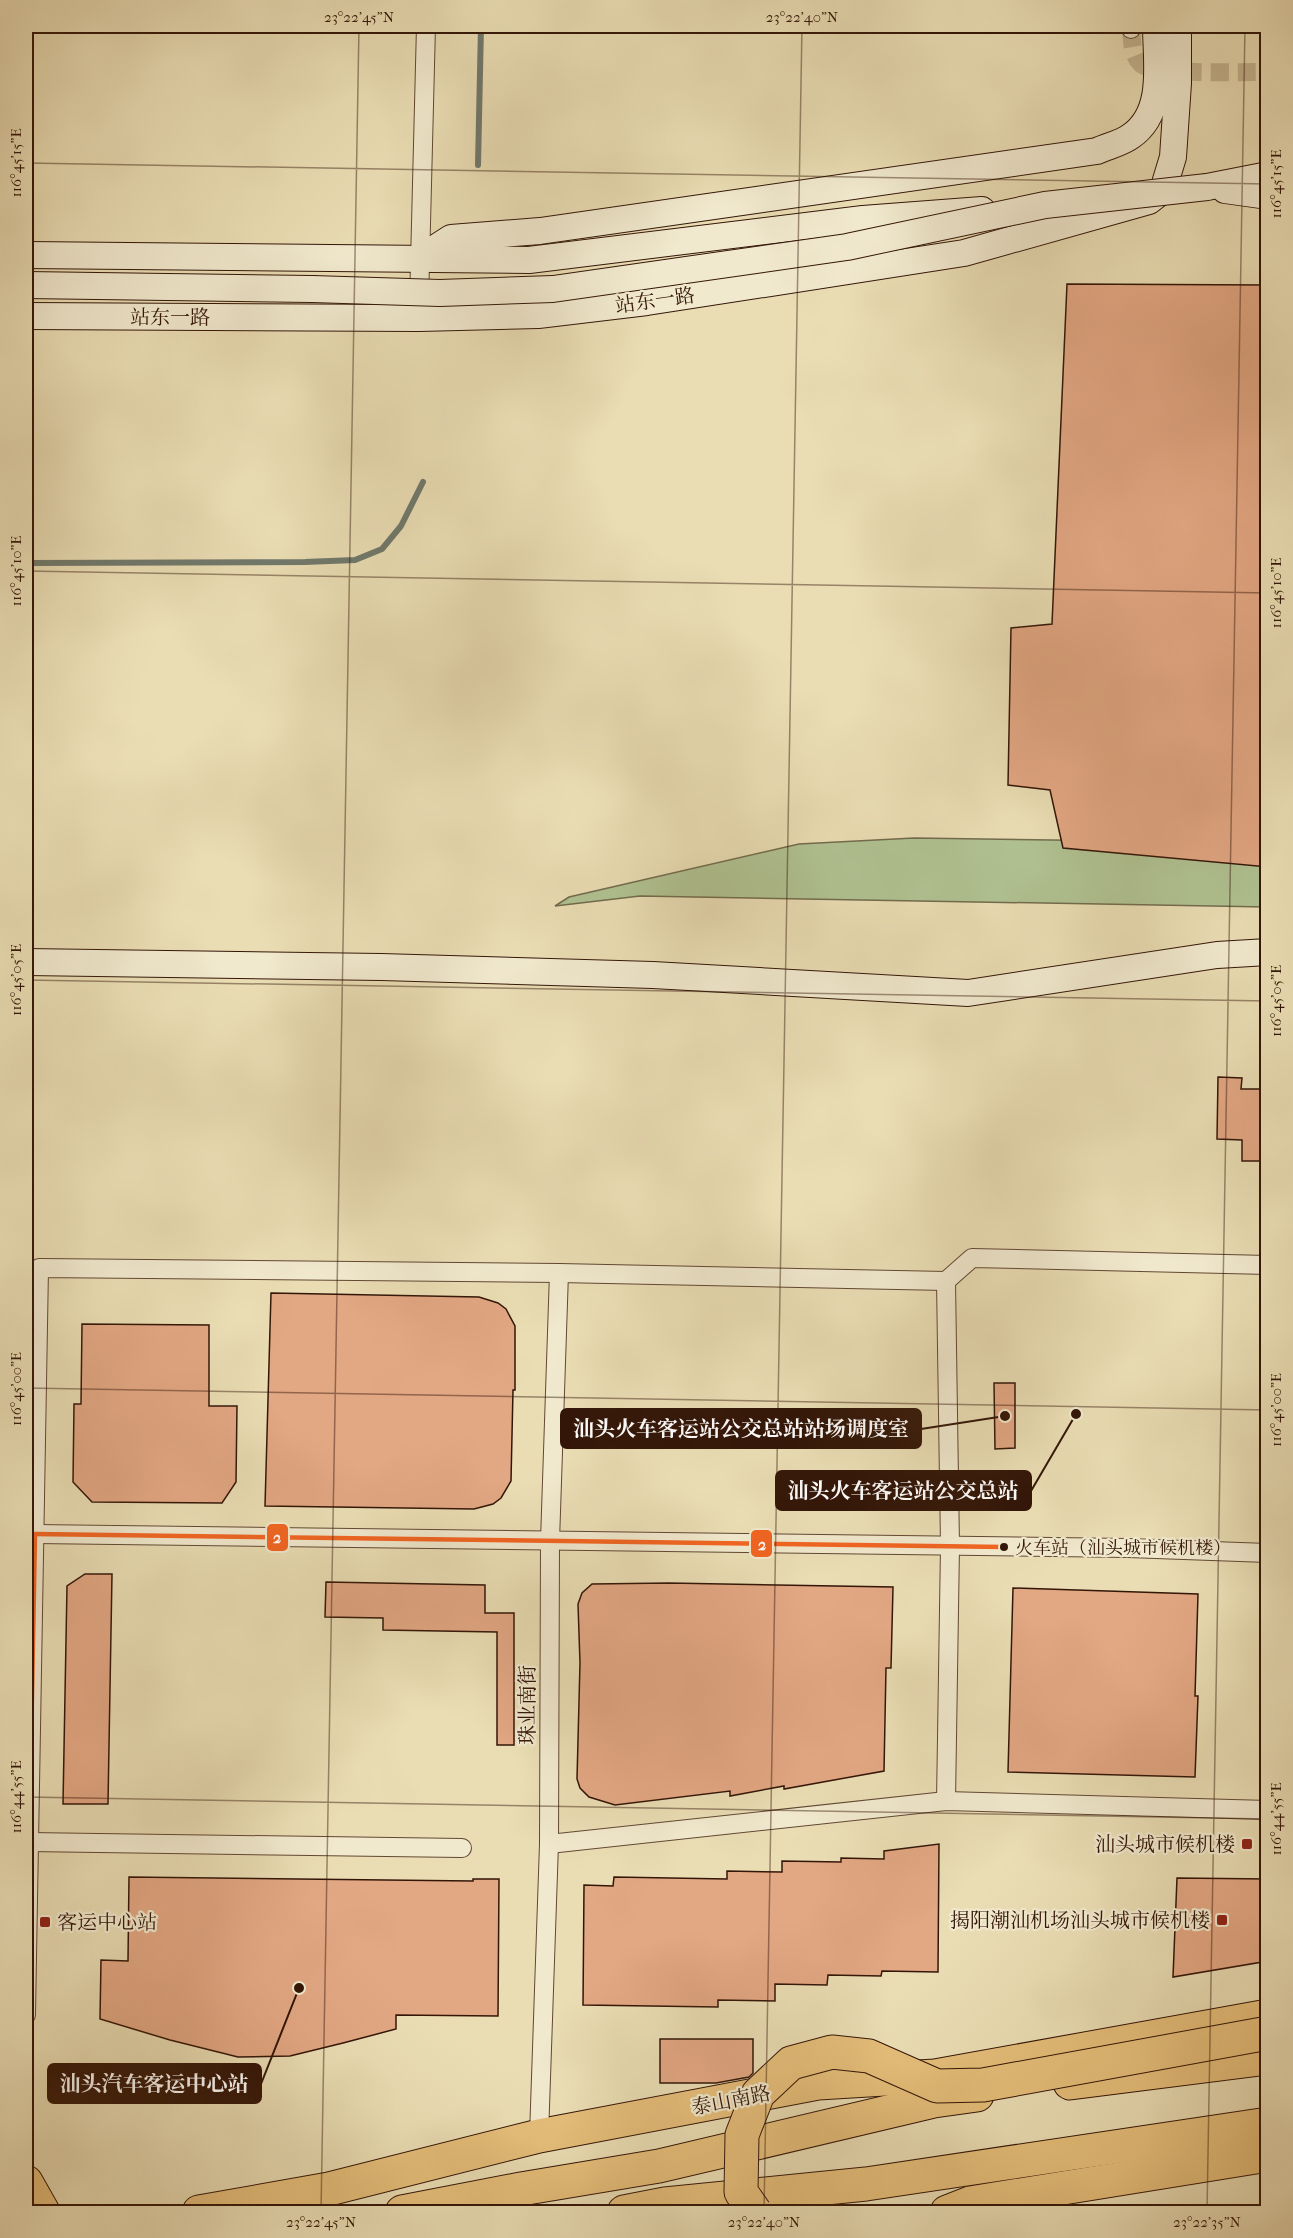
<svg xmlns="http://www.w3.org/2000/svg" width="1293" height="2238" viewBox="0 0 1293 2238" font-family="'IM FELL French Canon','Noto Serif SC',serif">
<rect width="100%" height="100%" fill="#eaddb4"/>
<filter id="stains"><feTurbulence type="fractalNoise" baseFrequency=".00333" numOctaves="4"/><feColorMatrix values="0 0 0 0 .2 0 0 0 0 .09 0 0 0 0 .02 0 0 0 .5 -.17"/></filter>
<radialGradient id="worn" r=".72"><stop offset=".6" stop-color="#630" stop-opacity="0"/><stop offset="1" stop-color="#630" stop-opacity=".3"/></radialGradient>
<!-- grass -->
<polygon fill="#b0c292" stroke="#726c4d" stroke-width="1.5" points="914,838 1267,843 1267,907 640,896 555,906 569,897 799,844"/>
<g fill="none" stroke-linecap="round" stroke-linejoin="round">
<!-- stream -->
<g stroke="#70796c" stroke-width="6">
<polyline points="478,165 481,26"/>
<polyline points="26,563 305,562 355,560 382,549 401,526 423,482"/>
</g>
</g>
<!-- building -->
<g fill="#e2a783" stroke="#331608" stroke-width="1.5">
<polygon points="1067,284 1268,285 1268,867 1063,848 1050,790 1008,785 1011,628 1052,624"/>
<polygon points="1218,1077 1242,1078 1241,1089 1268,1089 1268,1161 1242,1161 1242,1140 1217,1139"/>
<polygon points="271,1293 479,1297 498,1303 506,1309 515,1326 515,1390 513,1390 511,1481 501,1498 493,1504 474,1509 265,1506"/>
<polygon points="82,1324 209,1325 209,1406 237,1406 236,1482 222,1503 92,1502 73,1482 74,1404 81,1404"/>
<polygon points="994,1383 1015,1383 1015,1448 995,1449"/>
<polygon points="85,1574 112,1574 108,1804 63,1804 67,1586"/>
<polygon points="326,1582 485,1585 485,1613 514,1613 514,1745 497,1745 497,1632 383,1630 383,1618 325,1617"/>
<polygon points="669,1583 893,1587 891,1668 886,1668 884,1771 784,1789 784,1786 730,1796 730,1791 615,1805 589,1797 580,1788 577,1779 580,1663 578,1604 582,1593 592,1584"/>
<polygon points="1013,1588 1198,1594 1195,1696 1198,1696 1195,1777 1008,1772"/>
<polygon points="939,1844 938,1972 882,1971 881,1976 828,1975 827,1985 775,1984 775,2001 718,2000 718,2007 583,2005 584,1885 613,1886 614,1877 727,1879 727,1871 782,1872 782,1861 841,1862 841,1858 884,1859 884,1851"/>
<polygon points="129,1877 473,1881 473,1879 499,1879 498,2016 396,2015 396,2029 343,2043 290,2056 238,2057 170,2040 100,2019 101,1960 128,1961"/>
<polygon points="1177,1878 1268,1879 1268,1961 1173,1977"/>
<polygon points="660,2039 753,2039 753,2073 749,2077 716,2083 660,2083"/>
</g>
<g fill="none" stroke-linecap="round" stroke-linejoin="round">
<!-- street-tunnel -->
<path stroke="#c5b592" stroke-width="18" stroke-dasharray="18 9" stroke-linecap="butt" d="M1131,29C1132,41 1132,56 1141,64C1153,75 1247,72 1268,72"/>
<defs>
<g id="street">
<polyline points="1131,29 1131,26"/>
<polyline points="419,303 426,26"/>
<polyline points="35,1534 1128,1548 1268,1553"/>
<polyline points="946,1801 950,1546 946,1281"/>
<polyline points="28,1842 462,1848"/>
<polyline points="549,1844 946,1801 1268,1810"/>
<polyline points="26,2015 39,1268 559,1273 946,1281 972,1258 1268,1265"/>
<polyline points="539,2136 549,1844 550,1541 559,1273"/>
</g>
<g id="secondary">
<polyline points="1207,187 1268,175"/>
<polyline points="1225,190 1268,196"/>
<polyline points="26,255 529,260 863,219 982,210"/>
<path d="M420,258L451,238L540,231L1097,151C1108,146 1122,143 1131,136C1166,112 1156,61 1156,26"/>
<polyline points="26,285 312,289"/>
<polyline points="26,316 419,318 538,315 647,302 964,253 1149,201 1163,190 1173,157 1178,83 1178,26"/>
<polyline points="26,962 381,967 653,975 968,993 1217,955 1268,952"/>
</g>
<g id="highway">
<polyline points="1070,2083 1268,2058"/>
<polyline points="26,2182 43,2212"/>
<polyline points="199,2212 329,2189 539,2136 818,2083 935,2076 1268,2016"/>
<polyline points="402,2212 521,2189 659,2166 934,2101 977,2095"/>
<polyline points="624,2212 665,2204 866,2184 1268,2124"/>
<polyline points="947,2212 970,2203 1268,2155"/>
</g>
</defs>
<!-- street casing -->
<use href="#street" stroke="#614833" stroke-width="20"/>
<!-- secondary casing -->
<use href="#secondary" stroke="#331608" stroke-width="28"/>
<!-- highway casing -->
<use href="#highway" stroke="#331608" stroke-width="35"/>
<!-- street -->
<use href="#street" stroke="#f1e9ce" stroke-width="18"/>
<!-- secondary -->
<use href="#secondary" stroke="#f1e9ce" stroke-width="26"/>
<!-- highway -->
<use href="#highway" stroke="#e5be7a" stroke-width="33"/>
<defs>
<polyline id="secondary-bridge" points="312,289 440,293 553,289 847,247 1045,205 1207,187"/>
<polyline id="highway-bridge" points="755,2212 741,2192 742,2135 758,2094 791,2063 832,2052 869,2056 937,2086 983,2085 1268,2033"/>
</defs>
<!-- secondary-bridge casing -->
<use href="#secondary-bridge" stroke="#331608" stroke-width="28" stroke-linecap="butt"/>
<!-- highway-bridge casing -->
<use href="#highway-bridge" stroke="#331608" stroke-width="35" stroke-linecap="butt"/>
<!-- secondary-bridge -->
<use href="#secondary-bridge" stroke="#f1e9ce" stroke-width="26"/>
<!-- highway-bridge -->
<use href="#highway-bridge" stroke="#e5be7a" stroke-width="33"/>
<defs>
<g id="bus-1">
<polyline points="35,1534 1004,1547"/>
<polyline points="26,2015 35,1534"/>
</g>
</defs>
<!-- bus-1 casing -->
<use href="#bus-1" stroke="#f1e9ce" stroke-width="9"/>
<!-- bus-1 -->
<use href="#bus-1" stroke="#f26522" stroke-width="4.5"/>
</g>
<!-- ticks -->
<path fill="none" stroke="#331608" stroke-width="1.5" stroke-opacity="0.45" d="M26,163L1268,184M26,571L1268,593M26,980L1268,1001M26,1388L1268,1410M26,1797L1268,1819M26,2206L418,2212M321,2212L359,26M764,2212L802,26M1207,2212L1245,26"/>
<!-- markers -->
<circle fill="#331608" stroke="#f1e9ce" stroke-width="2" cx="1004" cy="1547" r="5"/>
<g fill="#8f2418" stroke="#f1e9ce" stroke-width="2">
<rect x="1241" y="1838" width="12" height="12" rx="3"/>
<rect x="1216" y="1914" width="12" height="12" rx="3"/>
<rect x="39" y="1916" width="12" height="12" rx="3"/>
</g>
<g text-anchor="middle" stroke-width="4.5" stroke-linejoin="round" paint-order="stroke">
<!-- bus labels -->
<g font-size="18" fill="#331608" stroke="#f1e9ce" text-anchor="start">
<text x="1015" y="1554">火车站（汕头城市候机楼）</text>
</g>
<!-- street labels -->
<g font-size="20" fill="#331608" stroke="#f1e9ce">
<text transform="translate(655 300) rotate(-8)" y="7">站东一路</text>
<text x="170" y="324">站东一路</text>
<text transform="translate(527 1705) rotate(-90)" y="7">珠业南街</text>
<text transform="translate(731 2100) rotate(-11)" y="7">泰山南路</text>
</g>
<!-- poi labels -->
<g font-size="20" fill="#331608" stroke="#f1e9ce" text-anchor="end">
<text x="1235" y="1851">汕头城市候机楼</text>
<text x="1210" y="1927">揭阳潮汕机场汕头城市候机楼</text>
<text x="57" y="1929" text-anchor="start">客运中心站</text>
</g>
</g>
<!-- callouts -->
<path fill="none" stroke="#331608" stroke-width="2" d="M1005 1416L921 1429M1076 1414L1031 1491M299 1988L261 2084"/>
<g fill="#331608" stroke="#f1e9ce" stroke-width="2">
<circle cx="1005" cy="1416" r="6"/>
<circle cx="1076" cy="1414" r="6"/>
<circle cx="299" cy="1988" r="6"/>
</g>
<g fill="#331608" stroke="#331608" stroke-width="2">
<rect x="561" y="1409" width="360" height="39" rx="6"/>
<rect x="776" y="1471" width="255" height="39" rx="6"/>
<rect x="48" y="2064" width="213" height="39" rx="6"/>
</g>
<g font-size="21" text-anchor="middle" font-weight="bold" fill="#fff">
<text x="741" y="1436">汕头火车客运站公交总站站场调度室</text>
<text x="903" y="1498">汕头火车客运站公交总站</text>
<text x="154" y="2091">汕头汽车客运中心站</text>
</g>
<g stroke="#f1e9ce" stroke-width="2">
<rect x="266" y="1523" width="23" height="29" rx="6" fill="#f26522"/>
<rect x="750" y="1529" width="23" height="29" rx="6" fill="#f26522"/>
</g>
<g font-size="16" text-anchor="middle" font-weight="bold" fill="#fff">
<text x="277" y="1543">2</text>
<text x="762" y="1550">2</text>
</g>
<!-- margin -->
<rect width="1293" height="2238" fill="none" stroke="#eaddb4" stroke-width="66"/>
<rect x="33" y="33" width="1227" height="2172" fill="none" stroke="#331608" stroke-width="2"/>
<g font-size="15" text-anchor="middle" fill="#331608">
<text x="359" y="22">23°22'45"N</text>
<text x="802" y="22">23°22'40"N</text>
<text transform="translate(16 163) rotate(-90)" y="5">116°45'15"E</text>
<text transform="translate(1276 184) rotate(-90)" y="5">116°45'15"E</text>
<text transform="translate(16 571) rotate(-90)" y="5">116°45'10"E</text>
<text transform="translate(1276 593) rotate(-90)" y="5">116°45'10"E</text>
<text transform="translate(16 980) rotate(-90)" y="5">116°45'05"E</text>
<text transform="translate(1276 1001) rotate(-90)" y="5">116°45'05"E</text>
<text transform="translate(16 1389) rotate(-90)" y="5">116°45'00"E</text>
<text transform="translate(1276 1410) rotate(-90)" y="5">116°45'00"E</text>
<text transform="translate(16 1797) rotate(-90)" y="5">116°44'55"E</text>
<text transform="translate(1276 1819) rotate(-90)" y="5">116°44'55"E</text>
<text x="321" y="2227">23°22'45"N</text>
<text x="764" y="2227">23°22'40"N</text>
<text x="1207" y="2227">23°22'35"N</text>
</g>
<rect width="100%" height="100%" filter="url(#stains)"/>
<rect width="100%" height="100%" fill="url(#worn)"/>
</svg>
